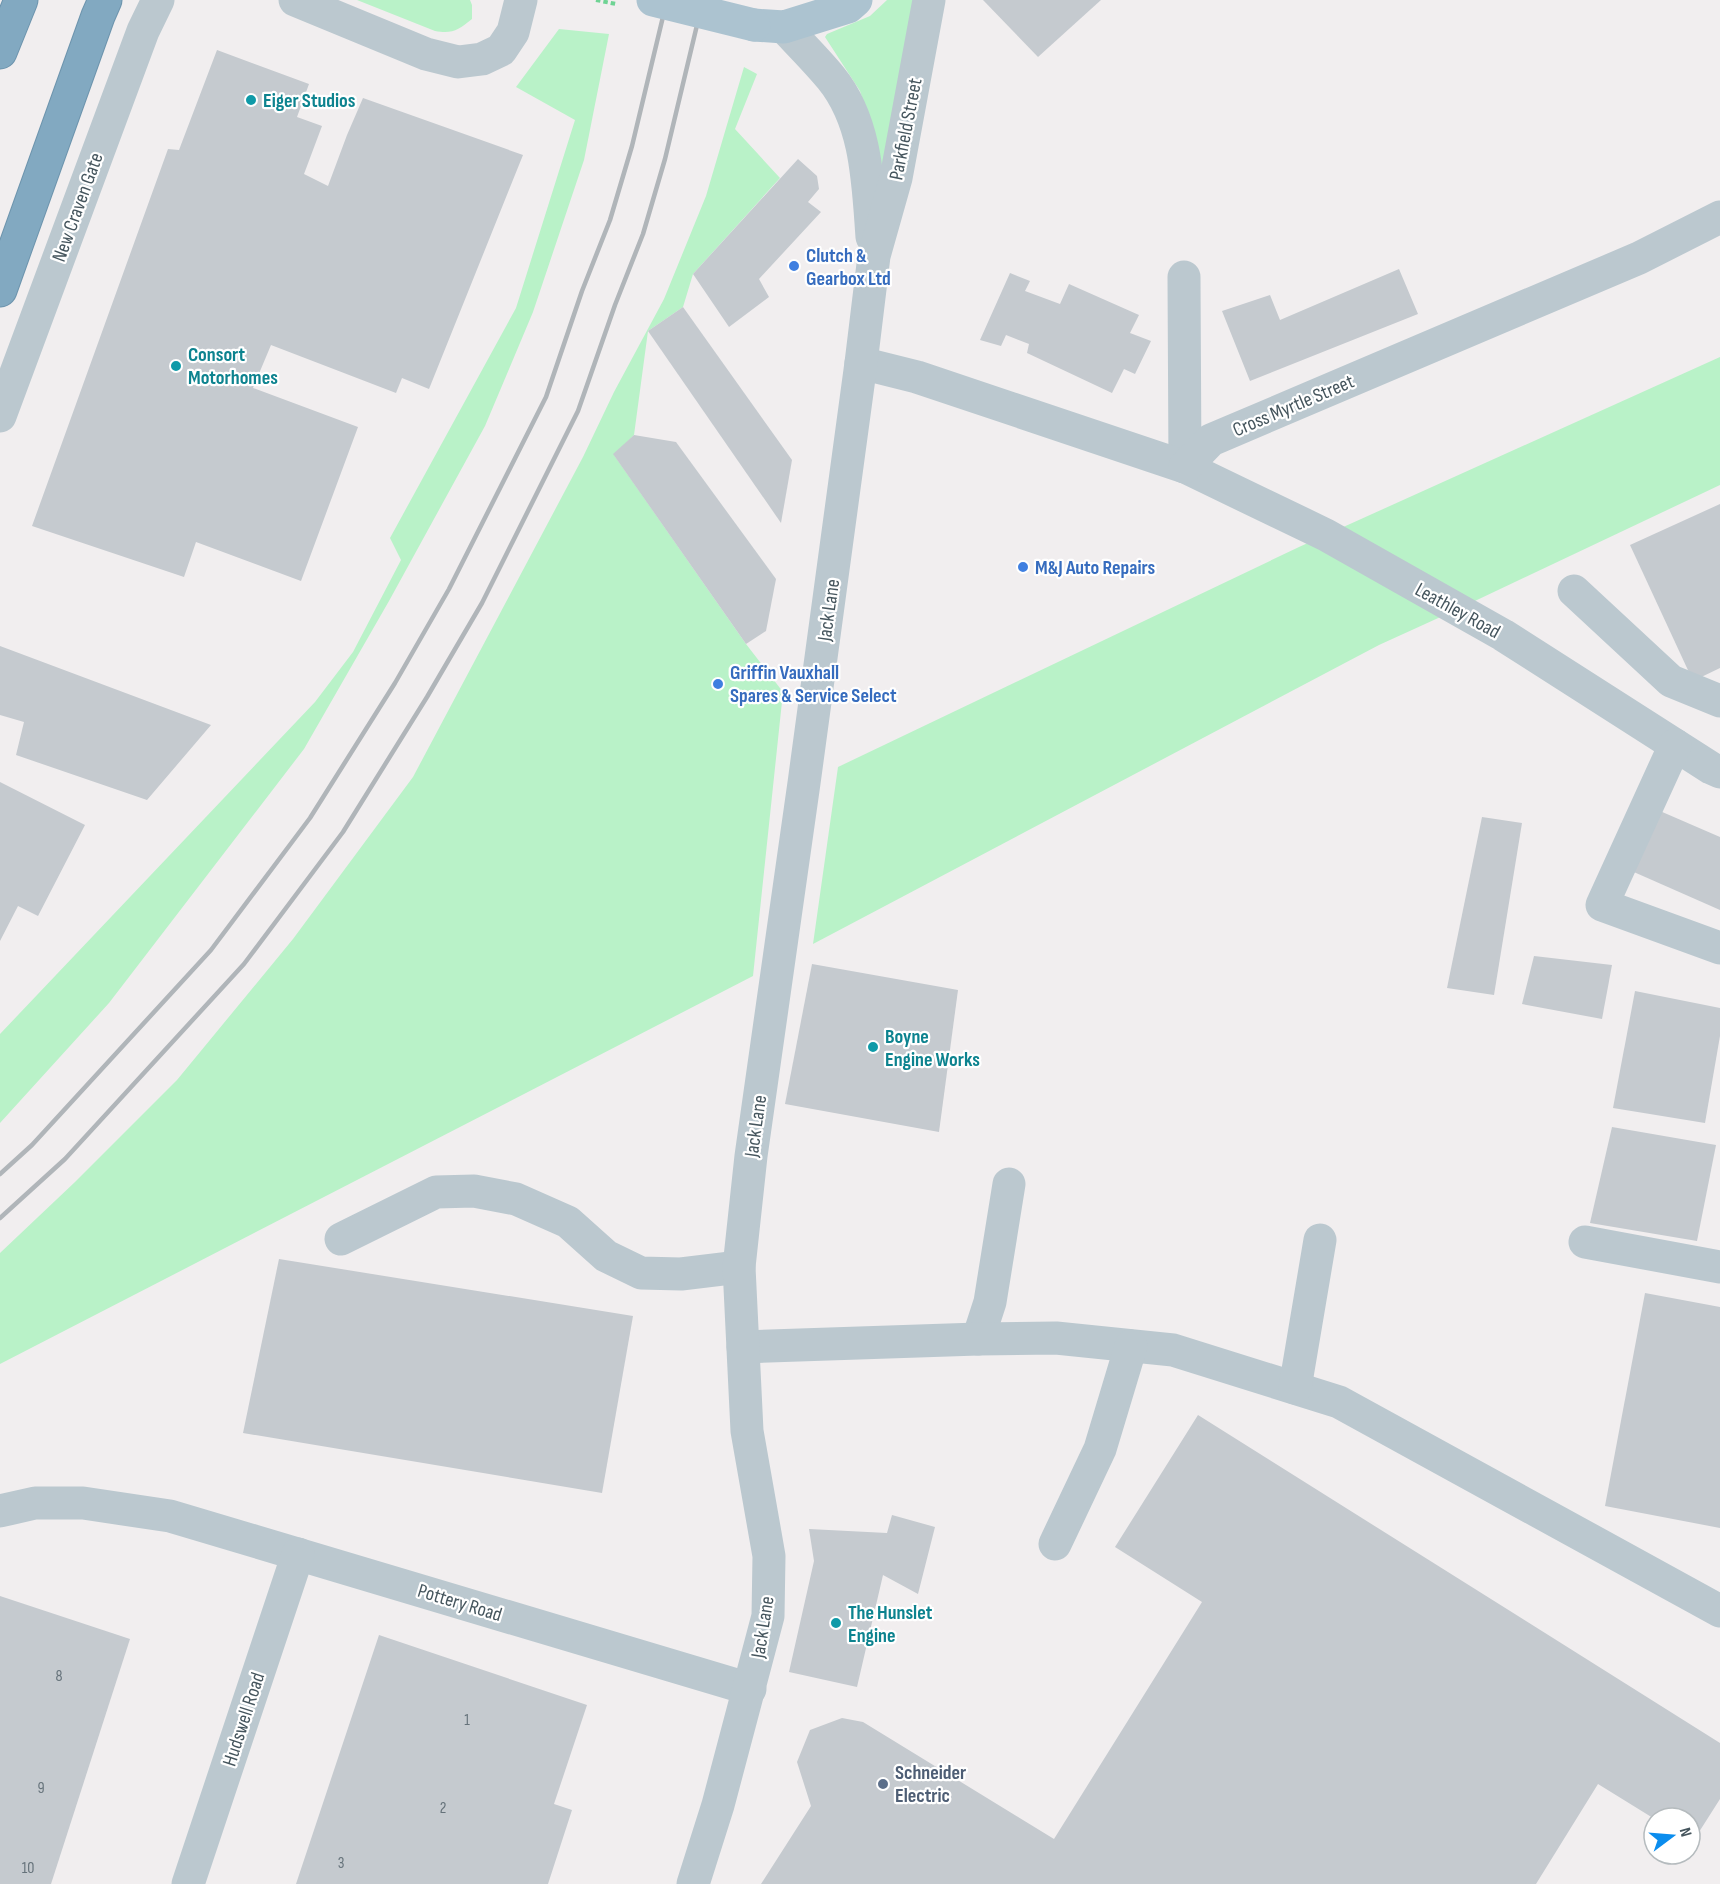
<svg xmlns="http://www.w3.org/2000/svg" width="1720" height="1884" viewBox="0 0 1720 1884" font-family="'Sofia Sans Condensed',sans-serif">
<rect width="100%" height="100%" fill="#f1eeef"/>
<!-- green -->
<g fill="#b9f2c8">
<path d="M357,0H470L472,5V19C458,30 453,34 435,31Z"/>
<polygon points="887,0 918,0 888,191 872,130 860,91 825,37 827,34 870,16"/>
<polygon points="559,29 609,34 584,160 533,312 485,426 389,601 304,749 109,1003 0,1123 0,1034 315,702 353,652 401,560 390,538 516,308 575,120 516,87"/>
<polygon points="744,67 757,74 735,129 780,178 693,274 683,307 648,331 634,435 614,455 746,644 783,692 753,976 0,1364 0,1253 75,1182 177,1080 293,939 413,777 583,457 614,392 664,299 706,196"/>
<polygon points="1720,357 1720,485 1458,609 1379,645 813,944 838,767 1299,547"/>
</g>
<!-- building -->
<g fill="#c5cacf">
<polygon points="983,0 1101,0 1038,57"/>
<polygon points="217,50 309,84 297,117 322,126 304,174 328,186 347,135 363,98 523,155 429,389 402,378 396,393 271,345 253,388 358,427 301,581 196,542 184,577 32,526 168,149 179,150"/>
<polygon points="798,159 817,176 819,189 808,202 821,212 759,279 769,297 729,327 693,274"/>
<polygon points="1399,269 1418,314 1250,381 1222,311 1270,295 1280,320"/>
<polygon points="1010,273 1030,281 1025,291 1060,304 1069,284 1139,315 1130,333 1151,341 1135,374 1124,369 1112,393 1027,353 1029,344 1006,335 1001,346 980,340"/>
<polygon points="683,307 792,460 781,523 648,331"/>
<polygon points="634,435 676,442 776,579 766,631 746,644 613,454"/>
<polygon points="1720,504 1720,668 1693,681 1630,545"/>
<polygon points="0,646 211,725 147,800 16,755 24,722 0,715"/>
<polygon points="0,782 85,825 38,916 18,906 0,941"/>
<polygon points="1653,808 1720,837 1720,910 1627,869"/>
<polygon points="1482,817 1522,823 1494,995 1447,988"/>
<polygon points="1534,956 1612,965 1602,1019 1522,1004"/>
<polygon points="812,964 958,990 939,1132 785,1104"/>
<polygon points="1635,991 1720,1008 1720,1036 1705,1123 1613,1108"/>
<polygon points="1612,1127 1716,1145 1697,1241 1590,1223"/>
<polygon points="279,1259 633,1316 602,1493 243,1433"/>
<polygon points="1645,1293 1720,1307 1720,1528 1605,1506"/>
<polygon points="1198,1415 1720,1743 1720,1799 1692,1843 1690,1841 1690,1818 1653,1818 1598,1784 1536,1884 761,1884 811,1806 797,1762 810,1730 842,1718 863,1722 1054,1839 1202,1602 1115,1547"/>
<polygon points="892,1515 935,1527 918,1594 883,1575 857,1687 789,1672 814,1561 809,1529 887,1533"/>
<polygon points="0,1596 130,1639 51,1884 0,1884"/>
<polygon points="379,1635 587,1705 554,1804 572,1810 548,1884 296,1884"/>
</g>
<g fill="none" stroke-linecap="round" stroke-linejoin="round">
<defs>
<g id="highway">
<polyline points="0,52 21,0"/>
<polyline points="0,290 98,16 105,0"/>
</g>
</defs>
<!-- highway casing -->
<use href="#highway" stroke="#6d94ad" stroke-width="35"/>
<!-- path -->
<polyline stroke="#6fd394" stroke-width="4" stroke-dasharray="4.5 3" stroke-linecap="butt" points="596,0 616,4"/>
<!-- minor -->
<g stroke="#bbc8cf" stroke-width="33">
<polyline points="295,0 426,54 458,62 482,59 501,50 513,32 521,0"/>
<path d="M784,27C800,44 817,61 831,78C867,122 868,183 872,237"/>
<polyline points="1184,277 1185,467"/>
<polyline points="861,363 917,377 1185,467 1326,535 1503,635 1711,768 1720,772"/>
<polyline points="0,416 143,31 158,0"/>
<polyline points="1185,467 1211,440 1639,258 1720,217"/>
<polyline points="1574,591 1671,681 1720,701"/>
<polyline points="1675,745 1602,905 1720,948"/>
<polyline points="341,1239 436,1192 474,1191 516,1199 568,1222 606,1256 641,1273 681,1274 739,1267"/>
<polyline points="1585,1242 1720,1267"/>
<polyline points="978,1339 990,1302 1009,1184"/>
<polyline points="743,1347 978,1339 1056,1338 1173,1350 1339,1402 1720,1611"/>
<polyline points="1295,1388 1320,1240"/>
<polyline points="0,1511 35,1503 83,1503 170,1516 750,1689"/>
<polyline points="1055,1544 1100,1449 1131,1346"/>
<polyline points="188,1884 298,1554"/>
<polyline points="693,1884 718,1805 768,1616 769,1556 747,1431 739,1267 751,1156 804,783 861,363 874,256 896,178 929,0"/>
</g>
<!-- major -->
<polyline stroke="#acc3d0" stroke-width="33" points="754,25 784,27 848,7 856,0"/>
<!-- highway -->
<use href="#highway" stroke="#82a9c1" stroke-width="33"/>
<!-- rail -->
<g stroke="#b0b5b9" stroke-width="4.5">
<polyline points="0,1174 32,1145 211,950 310,818 395,683 449,589 546,397 582,291 610,220 632,146 667,0"/>
<polyline points="0,1218 65,1159 244,964 343,832 427,697 482,603 578,411 615,305 643,234 665,159 703,0"/>
</g>
<!-- major-bridge -->
<polyline stroke="#acc3d0" stroke-width="33" points="653,0 754,25"/>
</g>
<!-- markers -->
<g fill="#0f9aa8" stroke="#fff" stroke-width="2">
<circle cx="251" cy="100" r="6"/>
<circle cx="176" cy="366" r="6"/>
<circle cx="873" cy="1047" r="6"/>
<circle cx="836" cy="1623" r="6"/>
</g>
<g fill="#3f7fe0" stroke="#fff" stroke-width="2">
<circle cx="794" cy="266" r="6"/>
<circle cx="1023" cy="567" r="6"/>
<circle cx="718" cy="684" r="6"/>
</g>
<circle fill="#5c6f8a" stroke="#fff" stroke-width="2" cx="883" cy="1784" r="6"/>
<g text-anchor="middle" stroke-width="4.5" stroke-linejoin="round" paint-order="stroke">
<!-- number labels -->
<g font-size="16" fill="#65727a">
<text x="59" y="1681">8</text>
<text x="467" y="1725">1</text>
<text x="41" y="1793">9</text>
<text x="443" y="1813">2</text>
<text x="341" y="1868">3</text>
<text x="28" y="1873">10</text>
</g>
<!-- culture labels -->
<g font-size="20" font-weight="bold" fill="#0d838f" stroke="#fff" text-anchor="start">
<text x="263" y="107">Eiger Studios</text>
<text x="188" y="361">Consort<tspan x="188" dy="23">Motorhomes</tspan></text>
<text x="885" y="1043">Boyne<tspan x="885" dy="23">Engine Works</tspan></text>
<text x="848" y="1619">The Hunslet<tspan x="848" dy="23">Engine</tspan></text>
</g>
<!-- street labels -->
<g font-size="20" fill="#45555d" stroke="#fff">
<text transform="translate(905 129) rotate(-79)" y="7">Parkfield Street</text>
<text transform="translate(77 207) rotate(-70)" y="7">New Craven Gate</text>
<text transform="translate(1293 405) rotate(-23)" y="7">Cross Myrtle Street</text>
<text transform="translate(828 610) rotate(-82)" y="7">Jack Lane</text>
<text transform="translate(1458 610) rotate(29)" y="7">Leathley Road</text>
<text transform="translate(755 1126) rotate(-82)" y="7">Jack Lane</text>
<text transform="translate(460 1602) rotate(17)" y="7">Pottery Road</text>
<text transform="translate(762 1627) rotate(-81)" y="7">Jack Lane</text>
<text transform="translate(243 1719) rotate(-72)" y="7">Hudswell Road</text>
</g>
<!-- shop labels -->
<g font-size="20" font-weight="bold" fill="#366cbe" stroke="#fff" text-anchor="start">
<text x="806" y="262">Clutch &amp;<tspan x="806" dy="23">Gearbox Ltd</tspan></text>
<text x="1035" y="574">M&amp;J Auto Repairs</text>
<text x="730" y="679">Griffin Vauxhall<tspan x="730" dy="23">Spares &amp; Service Select</tspan></text>
</g>
<!-- service labels -->
<g font-size="20" font-weight="bold" fill="#4e5e75" stroke="#fff" text-anchor="start">
<text x="895" y="1779">Schneider<tspan x="895" dy="23">Electric</tspan></text>
</g>
</g>
<!-- north arrow -->
<g transform="translate(1672 1836) rotate(74)"><circle r="28" fill="#ffffff" stroke="#b5bbbe" stroke-width="1.5"/>
<path d="M0-4.5L10 22L0 15L-10 22Z" fill="#0b8dee"/>
<text y="-9" font-size="16" font-weight="bold" text-anchor="middle" fill="#45555d">N</text>
</g>
</svg>
